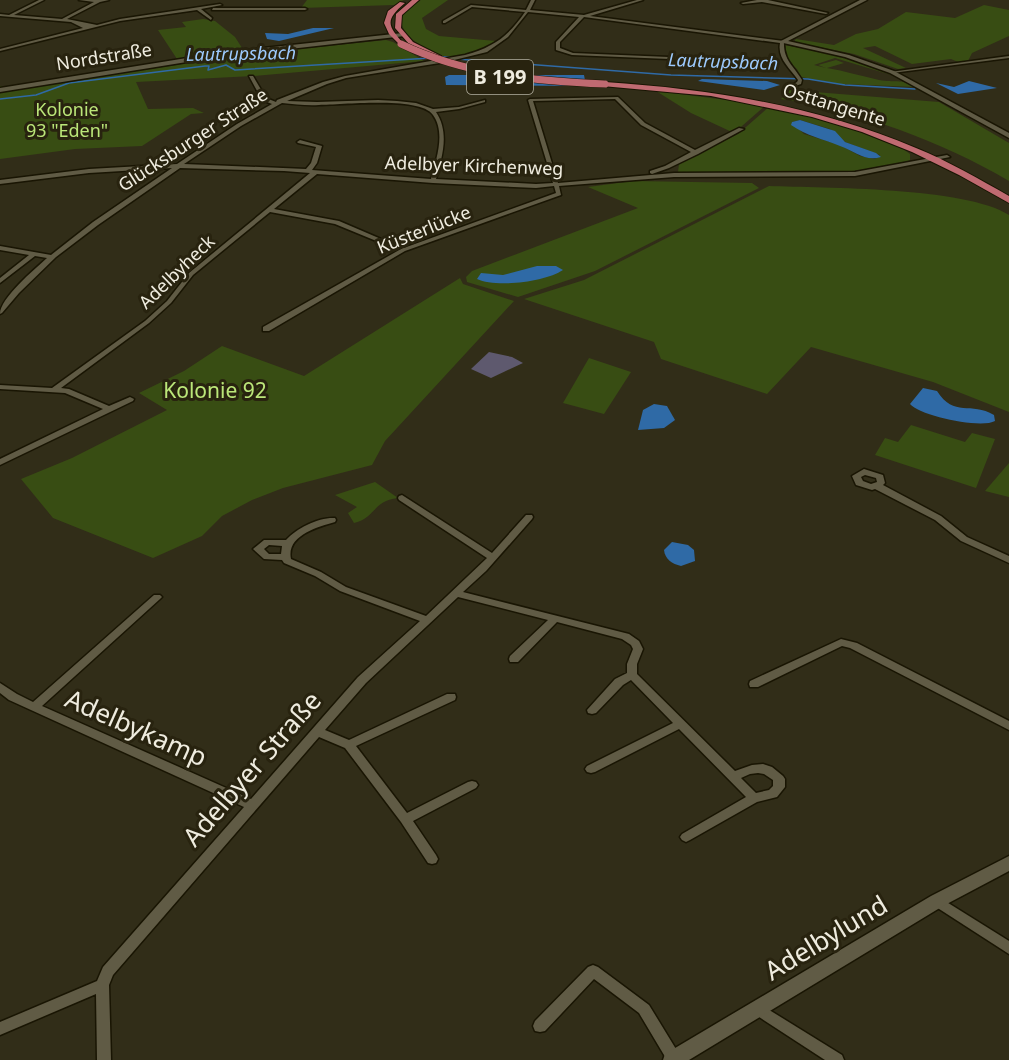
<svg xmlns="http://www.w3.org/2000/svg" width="1009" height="1060" viewBox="0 0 1009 1060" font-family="'Noto Sans',sans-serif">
<rect width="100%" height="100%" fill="#312d18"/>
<!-- green -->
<g fill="#384d13" fill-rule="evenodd">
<polygon points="307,0 404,0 394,5 301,8"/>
<path d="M421,0H448L422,18L426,29L439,36L496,41C487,50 461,59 449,57C433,55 393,34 403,14C407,8 415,4 421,0Z"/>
<polygon points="984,5 1009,10 1009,36 972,53 968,61 958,62 951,59 912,64 875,46 863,48 906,68 898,69 854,54 794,42 796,39 834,45 856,34 878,29 906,12 955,18"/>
<polygon points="203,19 215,21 235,37 244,51 177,59 158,30 186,27 182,22"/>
<polygon points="386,40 393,42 424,61 253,76 136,82 148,109 193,108 204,113 191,114 142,146 75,149 0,159 0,86 23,88 249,54"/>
<path d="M785,45L843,56L898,77L835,58L814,65L826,68L818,65L836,60L844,63L827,68C845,71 861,76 879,80C895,83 900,78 916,87L841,84L801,77L797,69L786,59Z"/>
<path d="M790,90L939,102L1009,143V181C941,141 859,111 781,99Z"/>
<polygon points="656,91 766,105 734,133 691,113"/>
<path d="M771,105L844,126L903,149L910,154V160L900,165L836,173L678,172L679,164L738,134ZM800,120L830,129L845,142L880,155L875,159L860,156L840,145L804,134L792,122Z"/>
<polygon points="633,181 752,183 759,188 595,271 518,297 467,282 466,277 472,271 638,208 588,187"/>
<path d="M769,186C824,188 966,187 1009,215V412L933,382L811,347L767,394L661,359L654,342L524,299L584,280Z"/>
<polygon points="460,278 463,284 514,301 385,441 372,465 283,488 252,500 222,516 202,536 153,558 53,518 21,479 72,458 167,410 139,393 184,371 222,346 304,376"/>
<polygon points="589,358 631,372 604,414 563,403"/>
<polygon points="911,425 965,442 972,433 995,439 976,488 875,455 885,438 898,442"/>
<polygon points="1009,463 1009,497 985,491"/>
<path d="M375,482L398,498C372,501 376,518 354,523L348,513L357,507L335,495Z"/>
</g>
<!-- water -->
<g fill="#2f6aa6">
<polygon points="313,28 334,28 279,41 267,39 265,33 288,34"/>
<polygon points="449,75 584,75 586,86 446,85 445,77"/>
<polygon points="702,79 767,81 780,85 764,90 698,81"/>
<polygon points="969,81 997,88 958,94 936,83 954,87"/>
<path d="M800,120L835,131L845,142L876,153L881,157C865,162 855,151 840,146C823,139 807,136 791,125L792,122Z"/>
<path d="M537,266H556L563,270C545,282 496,288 477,279L481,273L503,275Z"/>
<path d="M923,388L937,391C954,418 971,401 994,415L995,421C981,429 920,416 910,404Z"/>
<polygon points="654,404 667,406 675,420 664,428 638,430 643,410"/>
<path d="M672,542L688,545L694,550L695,561L681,566C672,564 665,559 664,550Z"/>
</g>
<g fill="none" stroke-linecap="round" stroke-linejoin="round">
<!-- stream -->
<g stroke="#2f6aa6" stroke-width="1.5">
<polyline points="439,57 450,57"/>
<polyline points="457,59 671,75 808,79 845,85 915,89"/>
<polyline points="0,99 36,95 69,83 205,66 209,66 208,70 226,65 235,70 431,58"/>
</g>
</g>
<!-- building -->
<polygon fill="#5e596e" points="489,352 512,357 523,363 491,378 471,369"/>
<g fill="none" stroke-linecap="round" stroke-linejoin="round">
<defs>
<g id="street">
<polygon points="39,0 44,0 14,15 62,19 94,2 79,0 109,0 100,2 67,19 97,25 120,19 220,4 222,5 201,9 212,18 211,20 197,10 120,21 0,51 0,49 83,28 71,22 0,16 0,14 9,15"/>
<path d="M531,0H535L530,10L584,15L637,0H643L590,16L784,41C783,60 793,65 802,80L801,84L790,88L788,87L797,82L798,80C790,68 777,59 780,43L584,17L560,42V48L573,53L669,57L671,58L669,59L572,55L556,50V42L579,17L528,12L508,37L487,52L446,62L346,78L327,84L287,101L317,102L378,100L397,101L416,103L433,109L459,107L485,100V102L459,109L436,112C450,133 442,157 436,179L536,184L553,183L528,100L530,99L618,97L645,123L695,150L739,128L744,129L698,154L669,168L652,174L650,173V171L665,166L691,152L641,125L615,99L533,101L558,183L674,173L855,172L947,155L950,157L855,176L674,177L559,186L561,195L405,251L269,331H263V327L401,249L556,193L554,186L536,188L433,183L317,174L274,209L339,221L395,245V247H391L335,224L270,212L193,275L171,303L149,323L61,388L69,389L109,406L130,397L134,399L133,401L0,465V459L103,409L65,393L0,389V385L52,388L145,321L167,301L189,273L310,173L284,171L180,168L98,225L56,257L19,293L2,313L0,314C0,298 35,269 47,258L35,256L0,283V278L29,255L0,250V246L51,255L93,222L172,168L89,173L0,184V180L89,169L177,164L237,124L272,104L262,100L249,76H253L266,98L276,102L277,100L323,82L345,76L465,55C493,47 508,37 525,12L472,7L445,23H443V21L471,5L526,10ZM282,103C294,104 307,106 319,105C342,105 420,96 433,115C446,133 436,160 431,179L312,170L317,163L322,146L300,140L297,142L298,143L316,147L311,163L306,169L184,164L241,126Z"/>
<polygon points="757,0 768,0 828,13 826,14 762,2 743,4 741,3"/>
<polygon points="213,8 305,8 307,9 305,10 212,10"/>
<polygon points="1009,56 1009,58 892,73 890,72"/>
<path d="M864,469L883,475L885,483L883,485L941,516L967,537L1009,556V563L961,541L935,520L875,489L872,490L856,485L852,476ZM865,475L876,478L877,482L871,484L863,481L861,477Z"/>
<path d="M402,495L492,553L526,515H532L533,517L532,519L486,571L463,592L629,634L639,641L643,649L637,664V674L735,771L752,765L763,764L772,767L783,776L785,779V787L777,797L757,802L690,840L686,842L682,840L680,837L682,834L746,797L679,729L595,772L591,773L587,772L585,769L587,766L673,723L631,680L623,685L596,713L592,714L588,713L587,710L615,679L627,673V664L633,649L631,645L622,639L557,622L518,662H510L509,659L510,656L548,620L458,597L366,683L325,730L349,740L447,694H455L456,697L455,700L356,746L407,813L468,782L472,781L476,782L478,785L476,788L413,821L436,855L438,859L436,863L432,864L428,863L401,822L345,748L319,737L113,975L109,985L111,1060H97L96,994L0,1035V1022L97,981L103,967L244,807L9,700L0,693V683L17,694L33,702L154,595H160L162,597L160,599L42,706L251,799L358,677L420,621L340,591L315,576L284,563L282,560L264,559L253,549L264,540H286C297,528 319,517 335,518L336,520L335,522C317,527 286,536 291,559L321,572L346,587L426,616L487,558L399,500L398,498L399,496ZM269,545L282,546L281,554H269L264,549ZM758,773L764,774L773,780V786L769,790L756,793L741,778L750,774Z"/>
<polygon points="841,639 857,643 1009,721 1009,730 850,648 842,646 758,687 750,687 749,684 750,681"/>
<polygon points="937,896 1009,941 1009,954 933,905 931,901 933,897"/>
<polygon points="593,965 598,967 649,1005 679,1054 681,1060 667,1060 639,1013 594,979 545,1031 540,1032 535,1031 533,1026 535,1021 588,967"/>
<polygon points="758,1003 842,1055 844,1060 825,1060 753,1013 751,1009 753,1005"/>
</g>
<g id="secondary">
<polygon points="860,0 867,0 788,41 849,55 894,71 1009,133 1009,138 890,73 845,57 779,42"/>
<polygon points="403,33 405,36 218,57 0,92 0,88 218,53"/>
<polygon points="1009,856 1009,871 943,906 689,1060 663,1060 665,1054 931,896"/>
</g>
<g id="primary">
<polygon points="412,0 419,0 402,15 401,28 413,42 441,56 441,58 437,58 409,44 395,28 396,14"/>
<path d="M400,2L405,3C385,20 387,25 404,44L401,46L389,34L384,23L388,11Z"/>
<path d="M605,82C712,89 817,106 916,148C948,161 979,179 1009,196V203L959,175L912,152L862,132L812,117L711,96L602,86L601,84Z"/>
</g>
</defs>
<!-- street casing -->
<use href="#street" stroke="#191503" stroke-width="3"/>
<!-- secondary casing -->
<use href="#secondary" stroke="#191503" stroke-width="3"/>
<!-- primary casing -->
<use href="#primary" stroke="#191503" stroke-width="2"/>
<!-- street -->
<use href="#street" fill="#605b45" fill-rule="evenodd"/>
<!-- secondary -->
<use href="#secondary" fill="#605b45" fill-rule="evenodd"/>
<!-- primary -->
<use href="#primary" fill="#bf6a71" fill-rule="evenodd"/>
<defs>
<path id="primary-bridge" d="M401,44C466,75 534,81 605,84"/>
</defs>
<!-- primary-bridge casing -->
<use href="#primary-bridge" stroke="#191503" stroke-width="8" stroke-linecap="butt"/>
<!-- primary-bridge -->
<use href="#primary-bridge" stroke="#bf6a71" stroke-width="7"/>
</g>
<g text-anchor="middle" stroke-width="6" stroke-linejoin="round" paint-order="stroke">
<!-- far-water labels -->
<g font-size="18" font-style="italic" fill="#9dcafd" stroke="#28230f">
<text transform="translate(241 54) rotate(-1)" y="6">Lautrupsbach</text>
<text transform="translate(723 62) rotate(2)" y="6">Lautrupsbach</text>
</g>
<!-- far-street labels -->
<g font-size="18" fill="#efecdf" stroke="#28230f">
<text transform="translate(104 57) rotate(-9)" y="6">Nordstraße</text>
<text transform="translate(834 105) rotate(17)" y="6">Osttangente</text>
<text transform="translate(193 140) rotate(-33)" y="6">Glücksburger Straße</text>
<text transform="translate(474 166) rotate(2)" y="6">Adelbyer Kirchenweg</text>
<text transform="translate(424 230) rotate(-22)" y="6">Küsterlücke</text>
<text transform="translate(177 272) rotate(-44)" y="6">Adelbyheck</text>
</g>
<!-- far-park labels -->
<g font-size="18" fill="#bbe679" stroke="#28230f">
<text x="67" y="116">Kolonie<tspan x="67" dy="21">93 "Eden"</tspan></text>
</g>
<!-- shield labels -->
<rect fill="#28230f" stroke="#b3b0a1" stroke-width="1.5" x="467" y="60" width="66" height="34" rx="4.5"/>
<g font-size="20" font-weight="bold" fill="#efecdf">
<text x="500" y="84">B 199</text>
</g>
<!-- park labels -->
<g font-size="21" fill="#bbe679" stroke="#28230f">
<text x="215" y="398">Kolonie 92</text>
</g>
<!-- near-street labels -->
<g font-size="26" fill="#efecdf" stroke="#28230f">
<text transform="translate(136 728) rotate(24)" y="9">Adelbykamp</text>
<text transform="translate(252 769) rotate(-49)" y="9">Adelbyer Straße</text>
<text transform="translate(826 938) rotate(-31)" y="9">Adelbylund</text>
</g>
</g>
</svg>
